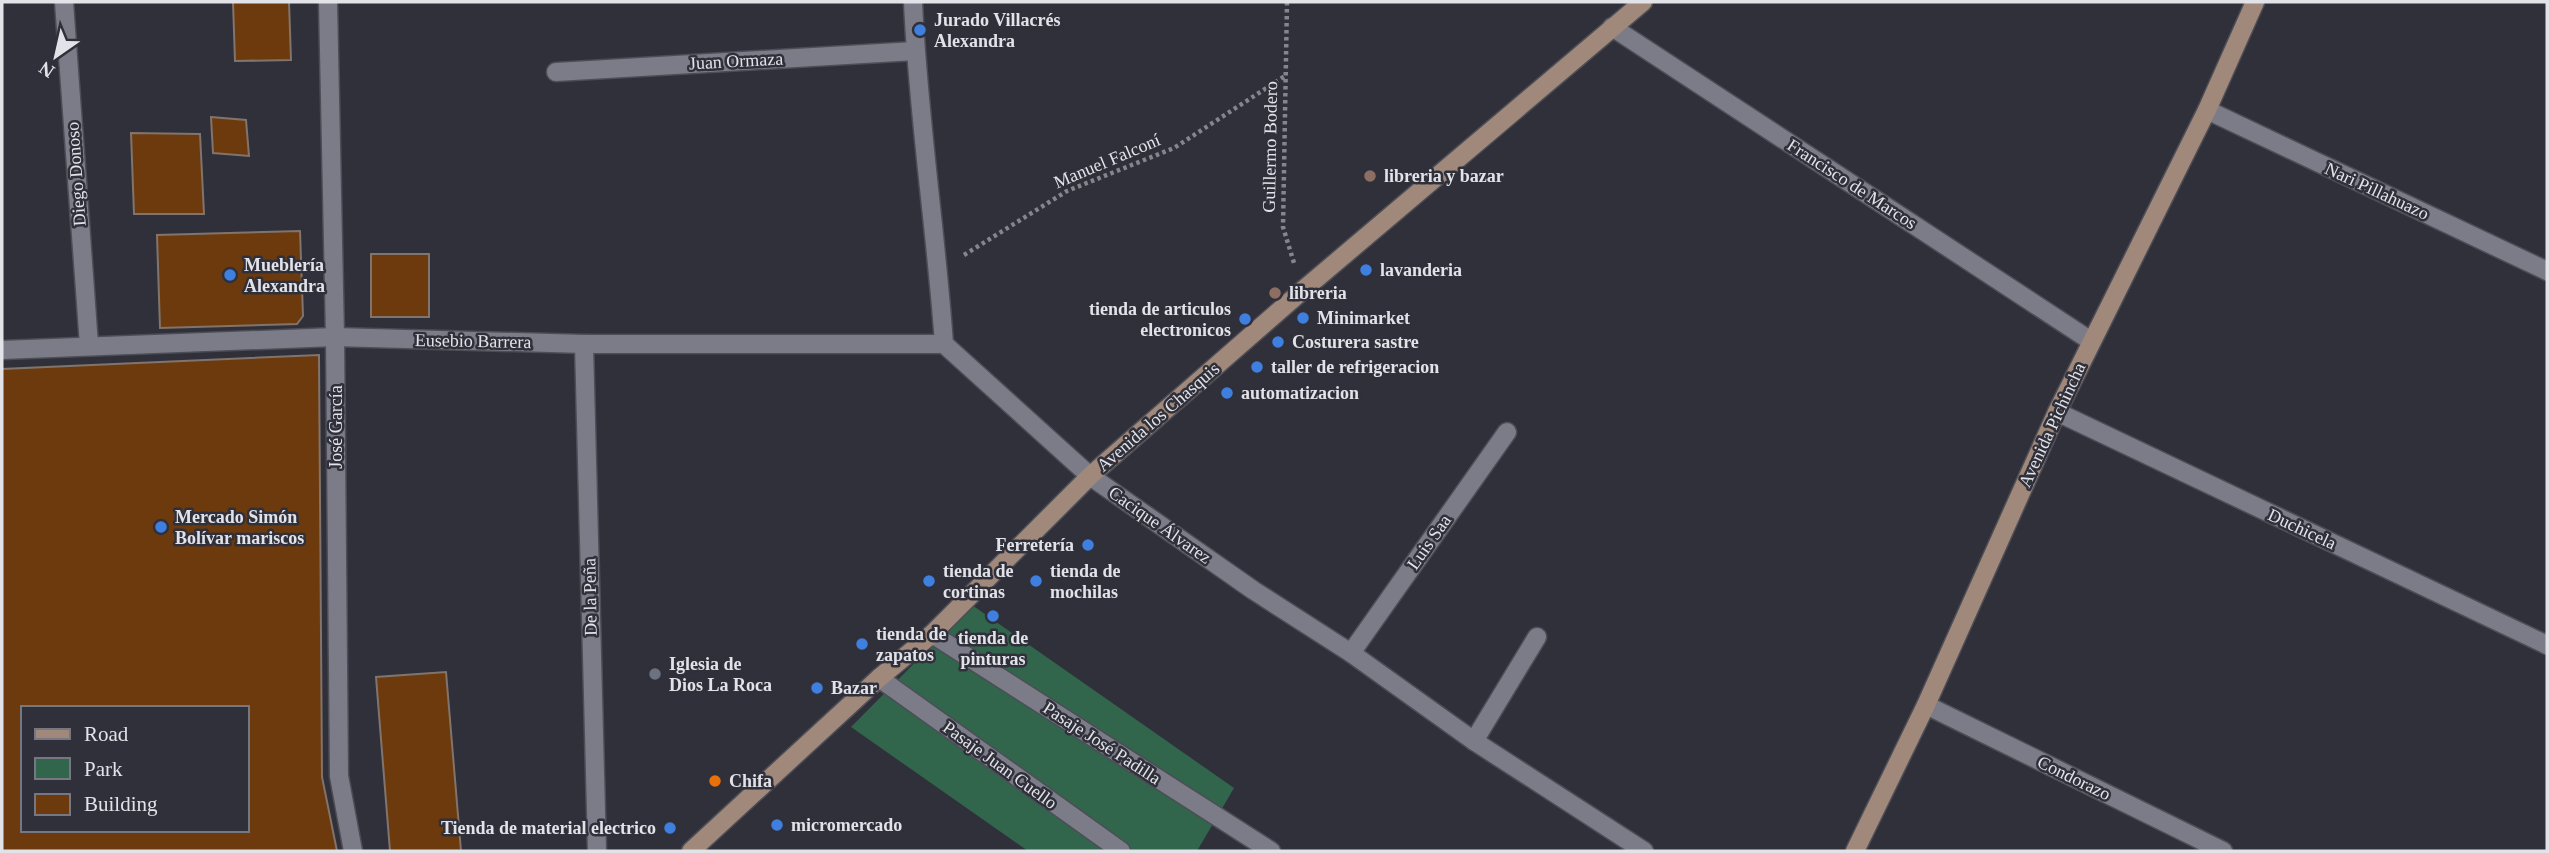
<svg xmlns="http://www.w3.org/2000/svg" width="2549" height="853" viewBox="0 0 2549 853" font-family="Georgia,serif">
<rect width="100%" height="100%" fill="#30303b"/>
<!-- green -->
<polygon fill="#31664d" points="972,605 1234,788 1197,851 1028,851 851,727"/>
<!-- building -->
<g fill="#6d3a0e" stroke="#80746c" stroke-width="2" fill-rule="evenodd">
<polygon points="233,2 289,2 291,60 235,61"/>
<polygon points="211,117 246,120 249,156 213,153"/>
<polygon points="131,133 200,134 204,214 134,214"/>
<polygon points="300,231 303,316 297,324 160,328 157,235"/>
<rect x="371" y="254" width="58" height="63"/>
<path d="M319,355L322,777L337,851H2V369ZM23,708H247V830H23Z"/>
<polygon points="446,672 461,851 390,851 376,677"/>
</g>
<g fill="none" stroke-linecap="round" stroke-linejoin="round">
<defs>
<g id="lane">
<polyline points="932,634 1271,851"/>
<polyline points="1474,741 1537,637"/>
</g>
<g id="street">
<polyline points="64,2 89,345"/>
<polyline points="328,2 335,337 339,776 353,851"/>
<path d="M913,2C918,116 936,230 944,344L1090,476L1253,590L1351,653L1474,741L1644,851"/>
<polyline points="1612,27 2091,341"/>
<polyline points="556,72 915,51"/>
<polyline points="2207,110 2547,271"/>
<polyline points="584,344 597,851"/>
<polyline points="2,350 335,337 584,344 944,344"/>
<polyline points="2057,412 2547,645"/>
<polyline points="1351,653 1507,432"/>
<polyline points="879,678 1121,851"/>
<polyline points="1926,705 2223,851"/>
</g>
<g id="secondary">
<polyline points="691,851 879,678 932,634 1090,476 1303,290 1643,2"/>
<polyline points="1855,851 1926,705 2057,412 2207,110 2255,2"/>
</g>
</defs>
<!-- lane casing -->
<use href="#lane" stroke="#4d4d56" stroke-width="21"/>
<!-- street casing -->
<use href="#street" stroke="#4d4d56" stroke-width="21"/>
<!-- secondary casing -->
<use href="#secondary" stroke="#4d4d56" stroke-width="21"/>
<!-- path -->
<g stroke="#85858e" stroke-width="4.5" stroke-dasharray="3.5 3.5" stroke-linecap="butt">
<polyline points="1287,2 1283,227 1294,263"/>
<polyline points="964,255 1067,191 1174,148 1285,76"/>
</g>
<!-- lane -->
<use href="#lane" stroke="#7c7c89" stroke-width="18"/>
<!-- street -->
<use href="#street" stroke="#7c7c89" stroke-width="18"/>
<!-- secondary -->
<use href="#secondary" stroke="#a0887a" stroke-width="18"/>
</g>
<!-- markers -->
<g fill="#3f7fe0" stroke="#30303b" stroke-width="2.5">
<circle cx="920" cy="30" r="7"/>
<circle cx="1366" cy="270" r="7"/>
<circle cx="230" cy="275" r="7"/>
<circle cx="1303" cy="318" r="7"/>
<circle cx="1245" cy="319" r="7"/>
<circle cx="1278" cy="342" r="7"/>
<circle cx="1257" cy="367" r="7"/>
<circle cx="1227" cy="393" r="7"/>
<circle cx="161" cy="527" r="7"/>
<circle cx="1088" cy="545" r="7"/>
<circle cx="929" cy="581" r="7"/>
<circle cx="1036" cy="581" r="7"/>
<circle cx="993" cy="616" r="7"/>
<circle cx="862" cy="644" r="7"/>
<circle cx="817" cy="688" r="7"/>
<circle cx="777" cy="825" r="7"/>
<circle cx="670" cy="828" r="7"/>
</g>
<g fill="#8d6e63" stroke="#30303b" stroke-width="2.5">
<circle cx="1370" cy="176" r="7"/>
<circle cx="1275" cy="293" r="7"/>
</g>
<circle fill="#6b7280" stroke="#30303b" stroke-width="2.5" cx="655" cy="674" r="7"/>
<circle fill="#e8710a" stroke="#30303b" stroke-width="2.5" cx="715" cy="781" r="7"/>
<g text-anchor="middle" stroke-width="5" stroke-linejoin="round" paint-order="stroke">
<!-- poi labels -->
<g font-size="18" font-weight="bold" fill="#e2e2e9" stroke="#30303b" text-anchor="start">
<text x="934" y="26">Jurado Villacrés<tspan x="934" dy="21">Alexandra</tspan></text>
<text x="1384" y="182">libreria y bazar</text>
<text x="244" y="271">Mueblería<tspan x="244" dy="21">Alexandra</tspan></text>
<text x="1380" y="276">lavanderia</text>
<text x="1289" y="299">libreria</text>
<text x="1231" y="315" text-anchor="end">tienda de articulos<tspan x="1231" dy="21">electronicos</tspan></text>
<text x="1317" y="324">Minimarket</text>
<text x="1292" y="348">Costurera sastre</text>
<text x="1271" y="373">taller de refrigeracion</text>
<text x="1241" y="399">automatizacion</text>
<text x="175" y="523">Mercado Simón<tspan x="175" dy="21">Bolívar mariscos</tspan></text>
<text x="1074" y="551" text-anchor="end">Ferretería</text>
<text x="943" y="577">tienda de<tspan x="943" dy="21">cortinas</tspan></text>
<text x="1050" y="577">tienda de<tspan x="1050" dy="21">mochilas</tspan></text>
<text x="876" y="640">tienda de<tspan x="876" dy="21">zapatos</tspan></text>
<text x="993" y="644" text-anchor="middle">tienda de<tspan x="993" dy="21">pinturas</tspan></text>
<text x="669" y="670">Iglesia de<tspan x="669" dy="21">Dios La Roca</tspan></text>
<text x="831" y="694">Bazar</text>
<text x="729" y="787">Chifa</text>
<text x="791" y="831">micromercado</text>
<text x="656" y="834" text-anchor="end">Tienda de material electrico</text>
</g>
<!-- street labels -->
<g font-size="18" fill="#e2e2e9" stroke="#30303b">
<text transform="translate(736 61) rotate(-3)" y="6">Juan Ormaza</text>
<text transform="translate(1270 147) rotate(-89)" y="6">Guillermo Bodero</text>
<text transform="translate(1107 161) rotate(-23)" y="6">Manuel Falconí</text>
<text transform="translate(76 174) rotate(-94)" y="6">Diego Donoso</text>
<text transform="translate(1852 184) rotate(33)" y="6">Francisco de Marcos</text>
<text transform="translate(2377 191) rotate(25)" y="6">Nari Pillahuazo</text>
<text transform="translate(473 341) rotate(1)" y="6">Eusebio Barrera</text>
<text transform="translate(1158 417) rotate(-41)" y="6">Avenida los Chasquis</text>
<text transform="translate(2052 425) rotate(-65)" y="6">Avenida Pichincha</text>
<text transform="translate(336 427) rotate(-90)" y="6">José García</text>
<text transform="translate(1160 525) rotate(35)" y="6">Cacique Álvarez</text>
<text transform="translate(2302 529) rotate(25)" y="6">Duchicela</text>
<text transform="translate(1429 542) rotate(-55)" y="6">Luis Saa</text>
<text transform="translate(590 597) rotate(-91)" y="6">De la Peña</text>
<text transform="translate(1102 743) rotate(33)" y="6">Pasaje José Padilla</text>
<text transform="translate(1000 765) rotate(36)" y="6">Pasaje Juan Cuello</text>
<text transform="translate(2074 778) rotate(26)" y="6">Condorazo</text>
</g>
</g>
<!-- border -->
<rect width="2549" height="853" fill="none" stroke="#e2e2e9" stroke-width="7"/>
<!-- legend -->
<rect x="21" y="706" width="228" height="126" fill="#30303b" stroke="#777781" stroke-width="2"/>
<rect x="35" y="729" width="35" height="10" fill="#a0887a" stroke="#777781" stroke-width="2"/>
<text x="84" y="741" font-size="21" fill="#e2e2e9">Road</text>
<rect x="35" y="758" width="35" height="21" fill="#31664d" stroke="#777781" stroke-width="2"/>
<text x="84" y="776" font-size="21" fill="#e2e2e9">Park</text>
<rect x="35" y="794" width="35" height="21" fill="#6d3a0e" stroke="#777781" stroke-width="2"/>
<text x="84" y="811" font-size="21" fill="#e2e2e9">Building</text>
<!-- north arrow -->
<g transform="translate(56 56) rotate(214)" stroke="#30303b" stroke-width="5" paint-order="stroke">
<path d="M0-5L12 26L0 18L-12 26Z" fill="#e2e2e9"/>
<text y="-10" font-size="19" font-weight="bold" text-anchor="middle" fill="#e2e2e9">N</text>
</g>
</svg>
